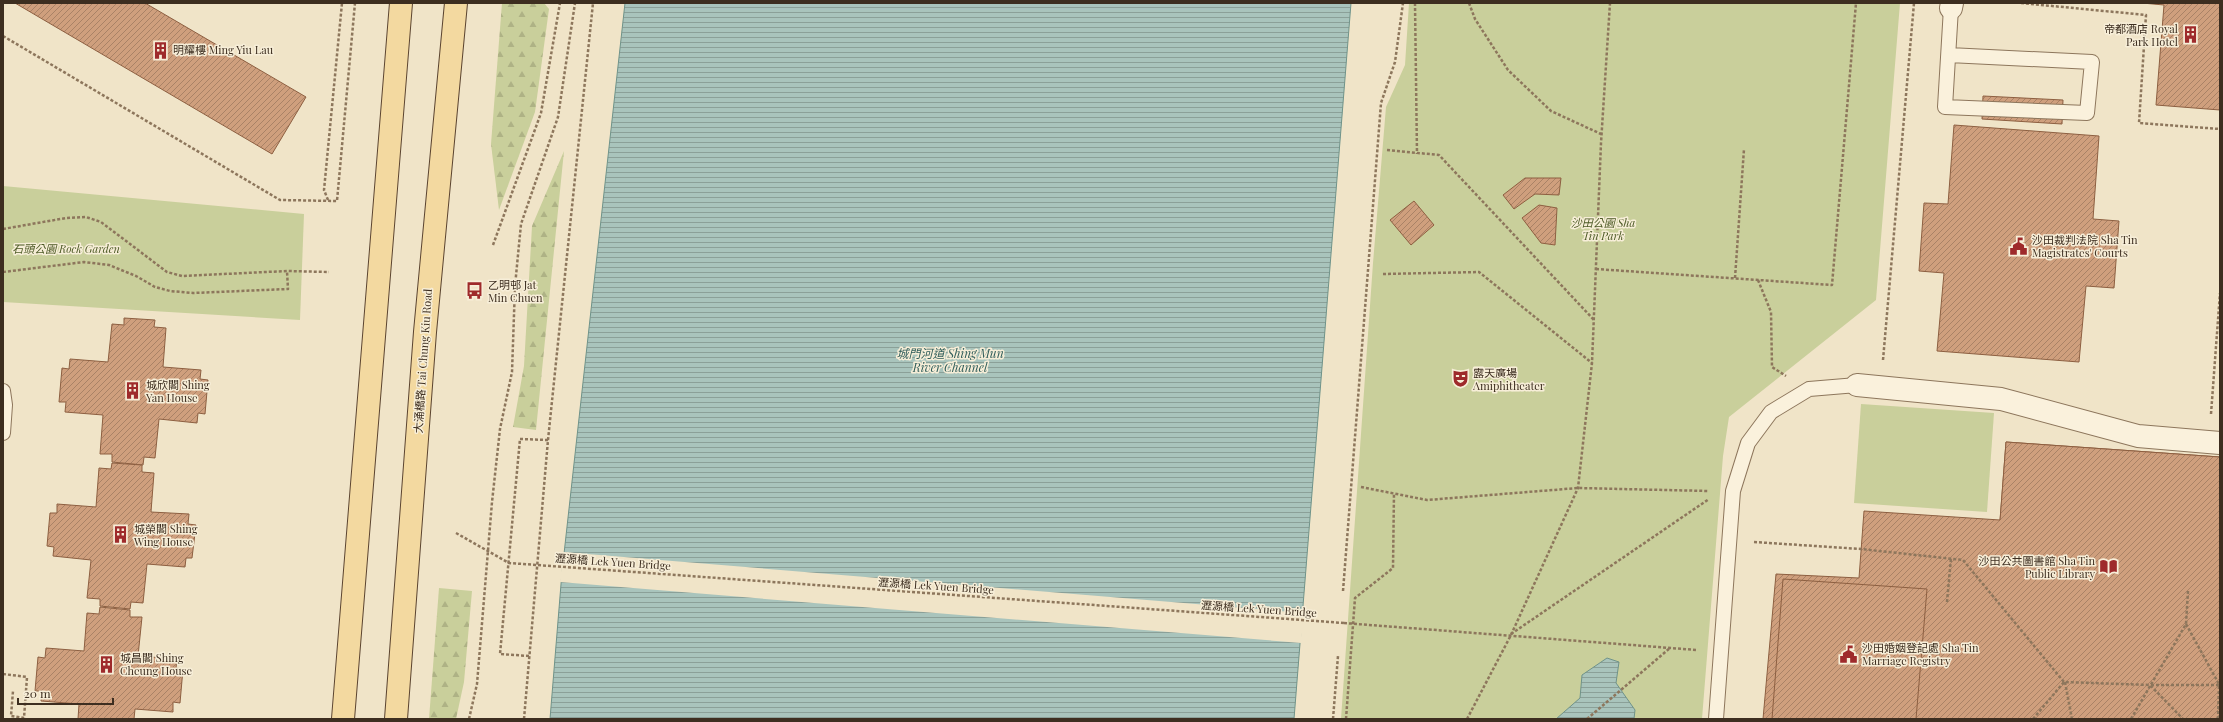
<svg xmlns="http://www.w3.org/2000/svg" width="2223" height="722" viewBox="0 0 2223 722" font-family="'Playfair Display','Noto Sans TC',serif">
<defs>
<pattern id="forest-firs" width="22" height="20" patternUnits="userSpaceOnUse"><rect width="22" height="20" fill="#c9cf9b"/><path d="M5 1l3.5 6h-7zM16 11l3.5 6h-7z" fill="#aeb285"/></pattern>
<pattern id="water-rules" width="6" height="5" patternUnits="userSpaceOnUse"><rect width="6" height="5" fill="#a9c4bc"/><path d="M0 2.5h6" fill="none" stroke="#8ba098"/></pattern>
<pattern id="building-hatch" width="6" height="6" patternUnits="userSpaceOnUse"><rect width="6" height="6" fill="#cf9f7d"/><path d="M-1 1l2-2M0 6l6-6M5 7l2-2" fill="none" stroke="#a98266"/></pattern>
</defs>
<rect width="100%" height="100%" fill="#f0e4c8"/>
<!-- green -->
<g fill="#c9cf9b">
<polygon points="1409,3 1900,3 1876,300 1729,417 1723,456 1702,719 1341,719 1373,263 1386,107 1405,65"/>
<polygon points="3,186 304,214 300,320 3,302"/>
<polygon points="1861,404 1994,413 1987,512 1854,503"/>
</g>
<!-- forest -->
<g fill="url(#forest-firs)">
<polygon points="502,3 544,3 549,9 535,112 499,210 491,144"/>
<polygon points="564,151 536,430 513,427 524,366 532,226"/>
<polygon points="439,588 472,591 464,682 456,719 429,719"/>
</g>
<!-- water -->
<g fill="url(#water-rules)" stroke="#6f938a">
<polygon points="625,3 1351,3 1294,719 550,719 562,572"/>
<polygon points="1607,658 1619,662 1616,683 1635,710 1634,719 1556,719 1580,698 1582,675"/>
</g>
<!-- pier -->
<polygon fill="#f0e4c8" points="563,552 1304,613 1301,643 560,582"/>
<!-- building -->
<g fill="url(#building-hatch)" stroke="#8d5f41">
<polygon points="15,3 145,3 306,97 272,154"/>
<polygon points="2142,3 2220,3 2220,110 2156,105 2164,5"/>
<polygon points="1983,96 2063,100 2062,124 1982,119"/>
<polygon points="1954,125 2099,136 2093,219 2119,221 2114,288 2086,286 2079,362 1937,351 1944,273 1919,271 1924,203 1948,204"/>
<polygon points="1525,178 1561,178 1559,195 1535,194 1514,209 1503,195"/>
<polygon points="1414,201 1434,225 1411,245 1390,220"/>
<polygon points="1539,205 1557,208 1555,245 1541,243 1522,218"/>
<polygon points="124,318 155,320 154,327 166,328 163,367 201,370 200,379 208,380 205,414 198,413 197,423 159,419 155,458 144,457 143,465 112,462 112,454 100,454 103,415 65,412 66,402 59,402 62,368 69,369 70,359 108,362 112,324 124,325"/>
<polygon points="2006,442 2220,457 2220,631 1993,615"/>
<polygon points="2006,442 2220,457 2220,719 1763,719 1776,574 1859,578 1864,511 2000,520"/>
<polygon points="112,463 142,465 142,472 154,473 151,512 189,514 188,524 196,525 192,558 186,558 185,567 147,564 143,603 131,602 130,609 100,606 100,599 87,598 91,560 53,556 54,547 47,546 50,513 57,513 57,504 96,507 99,468 111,469"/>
<polygon points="1783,579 1927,589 1916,719 1772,719"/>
<polygon points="100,607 130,610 130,617 142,617 138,656 177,659 176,668 183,669 180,703 173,702 173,712 135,709 134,719 78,719 79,704 41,701 42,691 35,691 38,657 45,658 46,648 84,651 87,613 99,614"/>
</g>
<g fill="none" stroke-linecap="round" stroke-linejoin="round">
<defs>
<g id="lane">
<polyline points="1949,55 2092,62 2087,113 1945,107 1951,8"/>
<polyline points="3,391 5,405 3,433"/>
<polyline points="1716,719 1733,491 1748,443 1771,412 1809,389 1857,385"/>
</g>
<g id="street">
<polyline points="1951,8 1952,3"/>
<polyline points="1857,385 2001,399 2138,436 2220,443"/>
</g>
<g id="primary">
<polyline points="343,719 401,3"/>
<polyline points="396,719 425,332 456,3"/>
</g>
</defs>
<!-- lane casing -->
<use href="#lane" stroke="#8d765c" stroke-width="16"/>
<!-- street casing -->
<use href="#street" stroke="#8d765c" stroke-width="24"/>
<!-- primary casing -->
<use href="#primary" stroke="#5b4430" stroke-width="24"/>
<!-- path -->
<g stroke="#8d765c" stroke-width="2.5" stroke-dasharray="3 2" stroke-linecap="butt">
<polyline points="1415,3 1417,154"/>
<polyline points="1469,3 1475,19 1508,70 1551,111 1601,134"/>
<polyline points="2021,3 2146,15 2139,123 2220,129"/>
<polyline points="3,36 280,200 337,201 355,3"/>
<polyline points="1387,150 1439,155 1594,320"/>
<polyline points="328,200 324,190 342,3"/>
<polyline points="3,229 66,218 86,217 101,222 167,272 182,276 287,271 329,272"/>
<polyline points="493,245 541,113 560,3"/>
<polyline points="1596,269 1832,285 1856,3"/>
<polyline points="3,272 84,262 109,265 136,276 155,287 170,291 193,293 288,289 287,271"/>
<polyline points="1383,274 1479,272 1592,363"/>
<polyline points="1735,278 1744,149"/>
<polyline points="1758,280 1771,312 1772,367 1786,376"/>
<polyline points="1883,360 1914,3"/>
<polyline points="2211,414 2220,293"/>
<polyline points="1361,487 1427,500 1578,488 1709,491"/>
<polyline points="1754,542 1861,549 1963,560 2064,682 2150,685 2183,719"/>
<polyline points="1343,591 1381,103 1395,62 1403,3"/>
<polyline points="1947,602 1951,558"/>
<polyline points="1344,623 1697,650"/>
<polyline points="2186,624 2220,686"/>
<polyline points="1511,634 1709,499"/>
<polyline points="1912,651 1942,654"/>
<polyline points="529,656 500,654 520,439 548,440"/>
<polyline points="3,674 27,677 24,718 11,716 13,691"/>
<polyline points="2065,682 2072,719"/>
<polyline points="2151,685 2220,685"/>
<polyline points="469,719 477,684 492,502 500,429 512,372 515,286 521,224 558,117 575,3"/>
<polyline points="524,719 548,440 593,3"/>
<polyline points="1333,719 1338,656"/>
<polyline points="1346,719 1355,598 1393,568 1394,493"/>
<polyline points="1467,719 1511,635 1578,488 1592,363 1601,143 1610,3"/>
<polyline points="1587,719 1670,648"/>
<polyline points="2033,719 2064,682"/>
<polyline points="2131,719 2186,624 2188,591"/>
<polyline points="2218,719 2219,686"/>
</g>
<!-- lane -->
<use href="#lane" stroke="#faf1dc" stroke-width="14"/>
<!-- street -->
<use href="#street" stroke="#faf1dc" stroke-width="22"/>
<!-- primary -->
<use href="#primary" stroke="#f3d9a0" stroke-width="22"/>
<!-- path-bridge -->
<polyline stroke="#8d765c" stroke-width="2.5" stroke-dasharray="3 2" stroke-linecap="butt" points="456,533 509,563 1344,623"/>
</g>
<!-- icons -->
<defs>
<symbol id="building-bare" viewBox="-9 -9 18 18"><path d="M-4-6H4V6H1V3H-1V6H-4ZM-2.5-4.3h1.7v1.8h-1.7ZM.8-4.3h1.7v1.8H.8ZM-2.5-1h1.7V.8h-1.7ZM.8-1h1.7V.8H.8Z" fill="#9e2a2b" stroke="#f7eed8" stroke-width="2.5" paint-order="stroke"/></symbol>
<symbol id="civic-bare" viewBox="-9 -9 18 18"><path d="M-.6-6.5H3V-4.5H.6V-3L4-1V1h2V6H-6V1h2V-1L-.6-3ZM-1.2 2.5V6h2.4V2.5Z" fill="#9e2a2b" stroke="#f7eed8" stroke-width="2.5" paint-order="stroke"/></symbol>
<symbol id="bus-bare" viewBox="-9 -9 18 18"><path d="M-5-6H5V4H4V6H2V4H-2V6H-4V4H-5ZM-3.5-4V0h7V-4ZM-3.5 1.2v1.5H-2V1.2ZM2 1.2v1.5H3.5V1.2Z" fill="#9e2a2b" stroke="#f7eed8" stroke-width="2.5" paint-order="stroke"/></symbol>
<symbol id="theatre-bare" viewBox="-9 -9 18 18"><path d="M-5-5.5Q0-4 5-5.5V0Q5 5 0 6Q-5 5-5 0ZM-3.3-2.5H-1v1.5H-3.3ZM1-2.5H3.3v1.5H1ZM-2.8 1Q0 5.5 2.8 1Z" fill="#9e2a2b" stroke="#f7eed8" stroke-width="2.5" paint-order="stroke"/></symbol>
<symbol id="library-bare" viewBox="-9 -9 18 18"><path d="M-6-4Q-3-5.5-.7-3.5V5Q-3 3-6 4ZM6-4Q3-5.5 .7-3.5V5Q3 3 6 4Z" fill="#9e2a2b" stroke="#f7eed8" stroke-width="2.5" paint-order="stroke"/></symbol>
</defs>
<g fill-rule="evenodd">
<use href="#building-bare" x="2178" y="22" width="25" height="25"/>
<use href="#building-bare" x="148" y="38" width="25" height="25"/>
<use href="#civic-bare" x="2006" y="234" width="25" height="25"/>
<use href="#bus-bare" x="462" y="278" width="25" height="25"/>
<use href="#theatre-bare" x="1448" y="366" width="25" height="25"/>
<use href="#building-bare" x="120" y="378" width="25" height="25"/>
<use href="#building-bare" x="108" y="522" width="25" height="25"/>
<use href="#library-bare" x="2096" y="554" width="25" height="25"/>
<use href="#civic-bare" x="1836" y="642" width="25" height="25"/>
<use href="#building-bare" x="94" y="652" width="25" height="25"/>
</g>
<g text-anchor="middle" stroke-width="3" stroke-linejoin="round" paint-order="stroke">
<!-- poi labels -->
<g font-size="11" fill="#3d2e20" stroke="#f7eed8" text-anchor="start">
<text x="2178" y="33" text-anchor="end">帝都酒店 Royal<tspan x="2178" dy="13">Park Hotel</tspan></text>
<text x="173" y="54">明耀樓 Ming Yiu Lau</text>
<text x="2032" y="244">沙田裁判法院 Sha Tin<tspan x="2032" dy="13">Magistrates' Courts</tspan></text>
<text x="488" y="289">乙明邨 Jat<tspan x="488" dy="13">Min Chuen</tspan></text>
<text x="1473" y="377">露天廣場<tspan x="1473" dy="13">Amiphitheater</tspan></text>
<text x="146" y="389">城欣閣 Shing<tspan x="146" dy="13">Yan House</tspan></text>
<text x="134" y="533">城榮閣 Shing<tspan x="134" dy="13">Wing House</tspan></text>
<text x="2095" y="565" text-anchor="end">沙田公共圖書館 Sha Tin<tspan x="2095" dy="13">Public Library</tspan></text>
<text x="1862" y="652">沙田婚姻登記處 Sha Tin<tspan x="1862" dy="13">Marriage Registry</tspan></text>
<text x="120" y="662">城昌閣 Shing<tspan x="120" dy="13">Cheung House</tspan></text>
</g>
<!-- park labels -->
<g font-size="11" font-style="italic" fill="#4d5a26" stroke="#f7eed8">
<text x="1603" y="227">沙田公園 Sha<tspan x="1603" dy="13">Tin Park</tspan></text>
<text x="66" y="253">石頭公園 Rock Garden</text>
</g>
<!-- street labels -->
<g font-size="11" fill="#3d2e20" stroke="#f7eed8">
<text transform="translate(423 361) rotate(-86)" y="4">大涌橋路 Tai Chung Kiu Road</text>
<text transform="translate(613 562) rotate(4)" y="4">瀝源橋 Lek Yuen Bridge</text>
<text transform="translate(936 586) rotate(4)" y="4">瀝源橋 Lek Yuen Bridge</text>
<text transform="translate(1259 609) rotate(4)" y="4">瀝源橋 Lek Yuen Bridge</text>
</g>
<!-- water labels -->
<g font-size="12" font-style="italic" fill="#2f5d5a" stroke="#f7eed8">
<text x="950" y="358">城門河道 Shing Mun<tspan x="950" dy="14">River Channel</tspan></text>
</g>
</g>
<!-- border -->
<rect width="2223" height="722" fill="none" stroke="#3d2e20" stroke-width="8"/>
<!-- scale -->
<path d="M18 698v6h95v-6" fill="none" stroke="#3d2e20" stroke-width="2"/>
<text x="24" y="698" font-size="12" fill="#3d2e20" stroke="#f7eed8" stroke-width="3" paint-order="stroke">20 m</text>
</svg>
